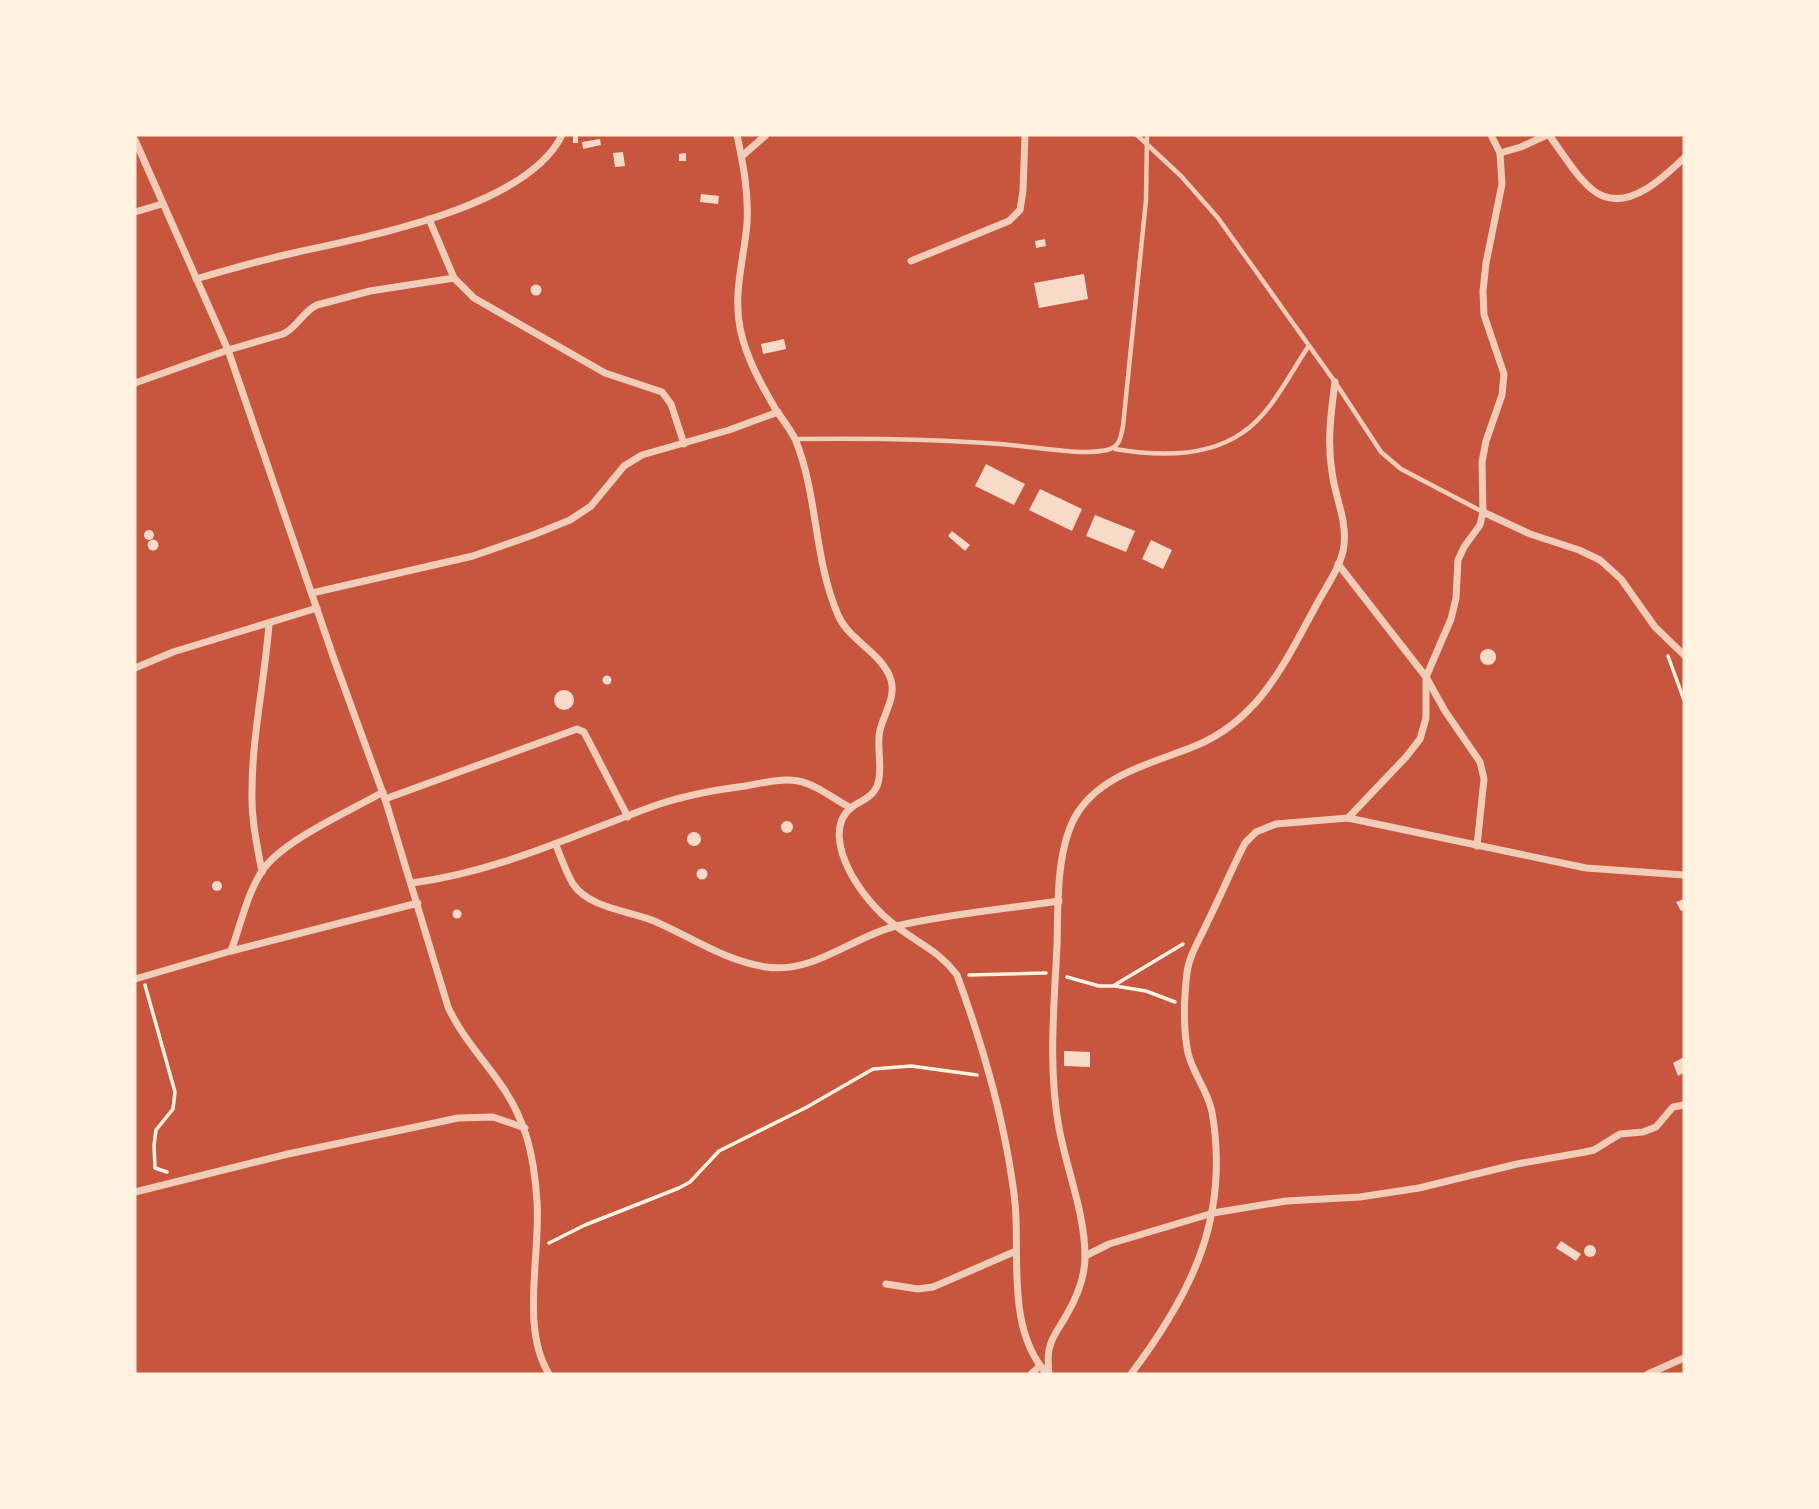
<svg xmlns="http://www.w3.org/2000/svg" width="1819" height="1509" viewBox="0 0 1819 1509" font-family="'PT Sans Narrow',sans-serif">
<rect width="100%" height="100%" fill="#c8553d"/>
<!-- building -->
<g fill="#f7dbc8">
<rect x="573" y="135" width="5" height="8"/>
<polygon points="600,139 601,145 583,149 582,142"/>
<polygon points="623,152 625,166 615,167 613,153"/>
<polygon points="686,153 686,161 679,161 679,154"/>
<polygon points="701,194 719,196 718,204 700,202"/>
<polygon points="1045,239 1046,246 1036,248 1035,241"/>
<polygon points="1084,274 1088,299 1039,308 1034,283"/>
<circle cx="536" cy="290" r="5.5"/>
<polygon points="784,339 786,349 763,354 761,344"/>
<polygon points="986,464 1025,484 1014,505 975,486"/>
<polygon points="1040,489 1082,509 1072,531 1029,510"/>
<polygon points="1095,515 1135,531 1126,552 1086,536"/>
<circle cx="149" cy="535" r="5"/>
<polygon points="952,531 970,545 965,551 948,536"/>
<circle cx="153" cy="545" r="5.5"/>
<polygon points="1151,540 1172,550 1163,569 1142,559"/>
<circle cx="1488" cy="657" r="8"/>
<circle cx="607" cy="680" r="4.5"/>
<circle cx="564" cy="700" r="10"/>
<circle cx="787" cy="827" r="6"/>
<circle cx="694" cy="839" r="7"/>
<circle cx="702" cy="874" r="5.5"/>
<circle cx="217" cy="886" r="5"/>
<polygon points="1684,899 1684,910 1681,911 1676,902"/>
<circle cx="457" cy="914" r="4.5"/>
<polygon points="1064,1051 1090,1052 1090,1067 1064,1066"/>
<polygon points="1684,1057 1684,1072 1678,1076 1673,1063"/>
<polygon points="1561,1241 1581,1254 1576,1261 1556,1248"/>
<circle cx="1590" cy="1251" r="6"/>
</g>
<g fill="none" stroke-linecap="round" stroke-linejoin="round">
<!-- path -->
<g stroke="#fff3e0" stroke-width="3.5">
<polyline points="1668,656 1684,700"/>
<polyline points="969,975 1046,973"/>
<polyline points="1067,977 1099,986 1113,986 1183,944"/>
<polyline points="145,985 175,1092 173,1109 156,1130 154,1145 155,1168 167,1172"/>
<polyline points="1115,986 1146,991 1175,1002"/>
<polyline points="549,1243 585,1225 679,1188 690,1182 719,1151 807,1107 873,1069 911,1066 977,1075"/>
</g>
<!-- service -->
<g stroke="#f1ccb7" stroke-width="4.5">
<polyline points="1137,135 1181,176 1218,218 1335,382 1381,452 1401,469 1483,512"/>
<path d="M796,439C864,438 932,439 1000,444C1028,446 1082,456 1107,450C1120,447 1121,437 1123,426L1146,200L1147,135"/>
<path d="M1115,449C1156,456 1206,458 1242,433C1271,414 1289,375 1308,347"/>
</g>
<!-- minor -->
<g stroke="#f1ccb7" stroke-width="7">
<path d="M737,135C743,164 749,193 747,224C744,259 733,292 740,328C746,358 761,384 776,410C783,420 791,430 796,441C818,497 814,560 838,615C849,641 882,652 891,680C896,697 884,714 880,730C876,747 883,766 878,783C875,796 862,800 852,807C832,822 839,850 849,870C859,890 877,912 896,926C919,944 938,950 957,975C979,1035 998,1098 1009,1161C1012,1180 1016,1200 1016,1220C1018,1270 1010,1333 1047,1374"/>
<path d="M1549,135C1562,152 1583,189 1603,196C1632,208 1665,176 1684,158"/>
<path d="M135,140L228,350L334,659L385,799L448,1007C462,1037 480,1055 499,1082C526,1119 534,1155 537,1201C541,1253 520,1328 549,1374"/>
<polyline points="1500,153 1521,147 1547,135"/>
<polyline points="742,156 766,135"/>
<polyline points="135,212 162,204"/>
<polyline points="429,219 454,278 474,298 605,373 662,392 671,404 684,444"/>
<polyline points="911,261 1009,221 1020,210 1023,191 1025,135"/>
<path d="M196,279C227,270 258,261 289,254C363,237 526,209 562,135"/>
<path d="M135,383L228,350L283,334C298,327 302,312 317,305L370,291L454,278"/>
<polyline points="1483,512 1530,534 1579,550 1600,560 1621,579 1655,627 1684,655"/>
<polyline points="1338,564 1426,677 1445,711 1480,762 1484,779 1477,846"/>
<polyline points="312,593 473,556 533,535 570,520 591,506 624,466 642,455 729,430 778,412"/>
<polyline points="135,668 173,652 317,608"/>
<polyline points="385,799 577,729 584,732 628,817"/>
<polyline points="1348,818 1406,757 1420,739 1426,718 1426,677 1451,619 1456,598 1458,560 1464,547 1480,525 1483,512 1482,462 1486,441 1502,395 1504,374 1484,315 1483,291 1486,263 1502,184 1500,153 1491,135"/>
<path d="M556,845C561,858 566,872 573,884C589,908 629,911 654,921C691,937 725,961 766,967C814,974 852,937 896,926C949,914 1005,909 1059,901"/>
<path d="M262,872C257,845 251,819 252,791C252,736 265,679 269,624"/>
<path d="M412,883C497,872 572,836 651,807C681,796 714,790 745,786C762,783 782,778 798,781C816,784 835,800 851,808"/>
<path d="M231,951C241,924 247,894 262,871C283,840 350,811 383,792"/>
<polyline points="135,979 231,951 418,903"/>
<polyline points="135,1192 288,1154 458,1118 493,1117 525,1128"/>
<polyline points="1085,1256 1109,1244 1213,1213 1286,1201 1360,1197 1419,1188 1517,1164 1585,1152 1594,1150 1620,1134 1643,1132 1656,1127 1673,1107 1684,1105"/>
<polyline points="886,1284 918,1289 933,1287 1016,1251"/>
<polyline points="1031,1374 1040,1366"/>
<path d="M1049,1374C1048,1365 1047,1355 1050,1346C1052,1336 1061,1325 1066,1316C1076,1299 1085,1277 1085,1257C1085,1213 1067,1171 1059,1128C1048,1069 1054,1006 1057,946C1058,907 1056,852 1075,817C1099,774 1154,763 1195,746C1261,719 1286,660 1318,602C1327,585 1342,565 1344,545C1347,520 1335,497 1332,472C1327,442 1331,412 1335,382"/>
<path d="M1131,1374C1192,1293 1230,1217 1212,1112C1208,1091 1193,1074 1188,1053C1183,1028 1184,998 1187,973C1189,955 1200,939 1207,923C1218,901 1228,878 1239,855L1245,843L1256,832L1276,824L1348,818L1586,868L1684,875"/>
<polyline points="1648,1374 1684,1358"/>
</g>
</g>
<!-- border -->
<rect width="1819" height="1509" fill="none" stroke="#fff3e0" stroke-width="273"/>
</svg>
